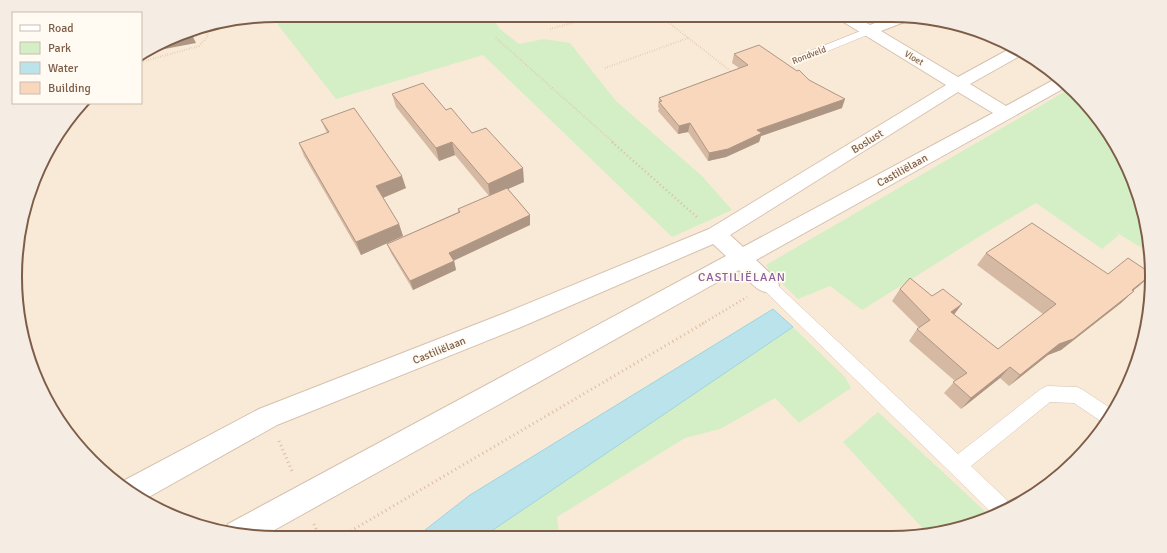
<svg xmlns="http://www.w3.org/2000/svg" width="1167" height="553" viewBox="0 0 1167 553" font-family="Signika,sans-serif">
<rect width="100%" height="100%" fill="#fff7e9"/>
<!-- residential -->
<polygon fill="#f8ead7" points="277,15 891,15 942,20 991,35 1036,59 1076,92 1108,131 1132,177 1147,226 1152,277 1147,328 1132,377 1098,436 1050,484 991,518 925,536 276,538 225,533 176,518 92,462 42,392 17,311 20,225 59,131 86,103 141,103 141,56 192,29"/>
<!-- green -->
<g fill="#d4efc5">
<polygon points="277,15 490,15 500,29 519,44 544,39 570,43 616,101 702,176 732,210 672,237 483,55 336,99 271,16"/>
<path d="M1071,88C1079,94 1085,103 1091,111C1126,153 1144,198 1150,253L1114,231L1119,235L1102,249L1036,203L985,233L862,310L830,286L798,299L769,271L766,265Z"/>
<polygon points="793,327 845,377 851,388 799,423 775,398 720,429 685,438 557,517 559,537 488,537 487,534"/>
<polygon points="878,412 989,515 992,517 929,535 843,442"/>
</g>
<!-- water -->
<polygon fill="#bae3ec" stroke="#9fd3df" points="773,309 793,327 487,534 488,537 418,538 425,530 470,495"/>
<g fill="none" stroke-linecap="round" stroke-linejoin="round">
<defs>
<g id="lane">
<polygon points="868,28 872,29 873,31 872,33 806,60 798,60 797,58 798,56"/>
<polygon points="768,279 773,281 958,454 1041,389 1047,386 1077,387 1083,390 1113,410 1105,424 1074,403 1050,402 971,466 1011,504 1012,506 995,516 763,289 760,285 763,281"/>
</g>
<path id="street" d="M835,15H853L870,25L895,15L909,17L907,21L881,31L958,77L1013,47L1025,53L970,84L1006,106L1057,78H1059L1068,86L756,260L776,279L779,285L776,291C759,297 750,281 739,270L262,537L224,533L228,524L726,256L713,244L521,327L277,425L147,498L124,483L125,480L259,409L505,313L709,229L946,85L837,18ZM958,92L993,113L743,247L730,235Z"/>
</defs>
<!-- lane casing -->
<use href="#lane" stroke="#d6c1af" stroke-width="1"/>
<!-- street casing -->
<use href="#street" stroke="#d6c1af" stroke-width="2"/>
<!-- path-far2 -->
<g stroke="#deba9f" stroke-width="2" stroke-dasharray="0.5 2" stroke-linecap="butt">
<polyline points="659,15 733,73"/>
<polyline points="550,29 601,15"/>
<polyline points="496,38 614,143"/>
<polyline points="141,62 199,46 208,36 205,27"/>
<polyline points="605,68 688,38"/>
</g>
<!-- path-far1 -->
<g stroke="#deba9f" stroke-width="2.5" stroke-dasharray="1 3" stroke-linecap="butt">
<polyline points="612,142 698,218"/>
<polyline points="702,324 747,297"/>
</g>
<!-- path -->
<g stroke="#deba9f" stroke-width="3" stroke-dasharray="1 3.5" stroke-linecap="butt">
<polyline points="279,441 293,473"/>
<polyline points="314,524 320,538"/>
<polyline points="339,538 704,323"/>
</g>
<!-- lane -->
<use href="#lane" fill="#fff" fill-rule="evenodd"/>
<!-- street -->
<use href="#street" fill="#fff" fill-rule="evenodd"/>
</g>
<!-- wall -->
<g fill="#d5b9a3">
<polygon points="734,54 809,80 842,108 761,136 759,142 726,157 708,161 688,132 678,134 658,111 659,108 658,107 659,98 739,68 732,63"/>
<polygon points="392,94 446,110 524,182 508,189 530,215 530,225 454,260 456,270 413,290 391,253 387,244 458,212 458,209 489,196 455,155 439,161 396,107"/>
<polygon points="321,120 406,188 383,198 399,224 403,236 361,255 304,156 299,143 327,133"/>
<polygon points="986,253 1108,274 1152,274 1133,291 1121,303 1061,350 1048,355 1009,386 1000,378 961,409 944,393 955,381 909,341 917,329 919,328 892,301 900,289 932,296 962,304 954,314 998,349 1043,314 977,265"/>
</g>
<!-- shaded-wall -->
<g fill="#ae9684">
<polygon points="192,35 196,43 154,51 143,56 142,56 175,38"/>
<polygon points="845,99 842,108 761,136 759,142 726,157 708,161 709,153 757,130"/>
<polygon points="690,123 688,132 678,134 679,126"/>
<polygon points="452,142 455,155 439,161 436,148"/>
<polygon points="523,168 524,182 490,197 488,184"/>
<polygon points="402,176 406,188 380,199 376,186"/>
<polygon points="530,215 530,225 451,262 449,253"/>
<polygon points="399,224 403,236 361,255 356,242"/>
<polygon points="454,261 456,270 413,290 410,281"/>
<polygon points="1152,274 1139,286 1119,301 1132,290"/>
<polygon points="1134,291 1121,303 1061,350 1048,355 1009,386 1020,375 1059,344"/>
<polygon points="962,304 953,316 951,312"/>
<polygon points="1010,367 1000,378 961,409 971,398"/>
</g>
<!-- building -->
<g fill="#f8d7bd" stroke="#ae9684">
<polygon points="188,31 192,35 175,38"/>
<polygon points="759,45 797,71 799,70 809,80 845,99 757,130 762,133 728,149 709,153 690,123 679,126 659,102 662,101 659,98 748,65 734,54"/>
<polygon points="423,83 446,110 451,108 472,133 486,128 523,168 488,184 452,142 436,148 392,94"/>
<polygon points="354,108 402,176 376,186 399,224 356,242 299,143 329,132 321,120"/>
<polygon points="507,188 530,215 449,253 454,261 410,281 387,244 460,212 458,209"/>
<polygon points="1032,223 1108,274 1128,258 1152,274 1132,290 1134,291 1073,339 1059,344 1020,375 1010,367 971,398 953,382 967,373 917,329 930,320 900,289 910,278 932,296 943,289 962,304 951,312 998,349 1056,304 986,253"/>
</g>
<g text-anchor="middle" stroke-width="3.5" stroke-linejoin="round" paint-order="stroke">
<!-- far-street labels -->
<g font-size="9" fill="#7e5d48" stroke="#fffaf2">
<text transform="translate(809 55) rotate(-21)" y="3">Rondveld</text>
<text transform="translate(914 58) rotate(30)" y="3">Vloet</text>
</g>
<!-- street labels -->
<g font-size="11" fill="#7e5d48" stroke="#fffaf2">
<text transform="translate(867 141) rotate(-32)" y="4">Boslust</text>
<text transform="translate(902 170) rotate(-29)" y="4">Castiliëlaan</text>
<text transform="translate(439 350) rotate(-22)" y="4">Castiliëlaan</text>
</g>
<!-- neighbourhood labels -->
<g font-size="12" letter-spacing="1" fill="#89609a" stroke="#fffaf2">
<text x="742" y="281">CASTILIËLAAN</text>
</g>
</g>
<!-- crop -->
<path d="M0 0H1167V553H0ZM276 22H891A254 254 0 0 1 1145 276V277A254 254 0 0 1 891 531H276A254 254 0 0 1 22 277V276A254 254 0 0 1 276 22Z" fill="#f5ede4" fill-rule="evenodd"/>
<path fill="none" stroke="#7e5d48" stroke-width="2" d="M276 22H891A254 254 0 0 1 1145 276V277A254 254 0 0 1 891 531H276A254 254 0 0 1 22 277V276A254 254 0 0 1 276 22Z"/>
<!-- legend -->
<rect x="12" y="12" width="130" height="92" fill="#fffaf2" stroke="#cbbbae"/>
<rect x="20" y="25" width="20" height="6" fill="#ffffff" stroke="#cbbbae"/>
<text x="48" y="32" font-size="12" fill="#7e5d48">Road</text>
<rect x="20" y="42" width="20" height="12" fill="#d4efc5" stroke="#cbbbae"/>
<text x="48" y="52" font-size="12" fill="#7e5d48">Park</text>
<rect x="20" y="62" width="20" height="12" fill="#bae3ec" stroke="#cbbbae"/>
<text x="48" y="72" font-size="12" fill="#7e5d48">Water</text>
<rect x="20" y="82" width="20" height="12" fill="#f8d7bd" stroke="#cbbbae"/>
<text x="48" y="92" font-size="12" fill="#7e5d48">Building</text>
</svg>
